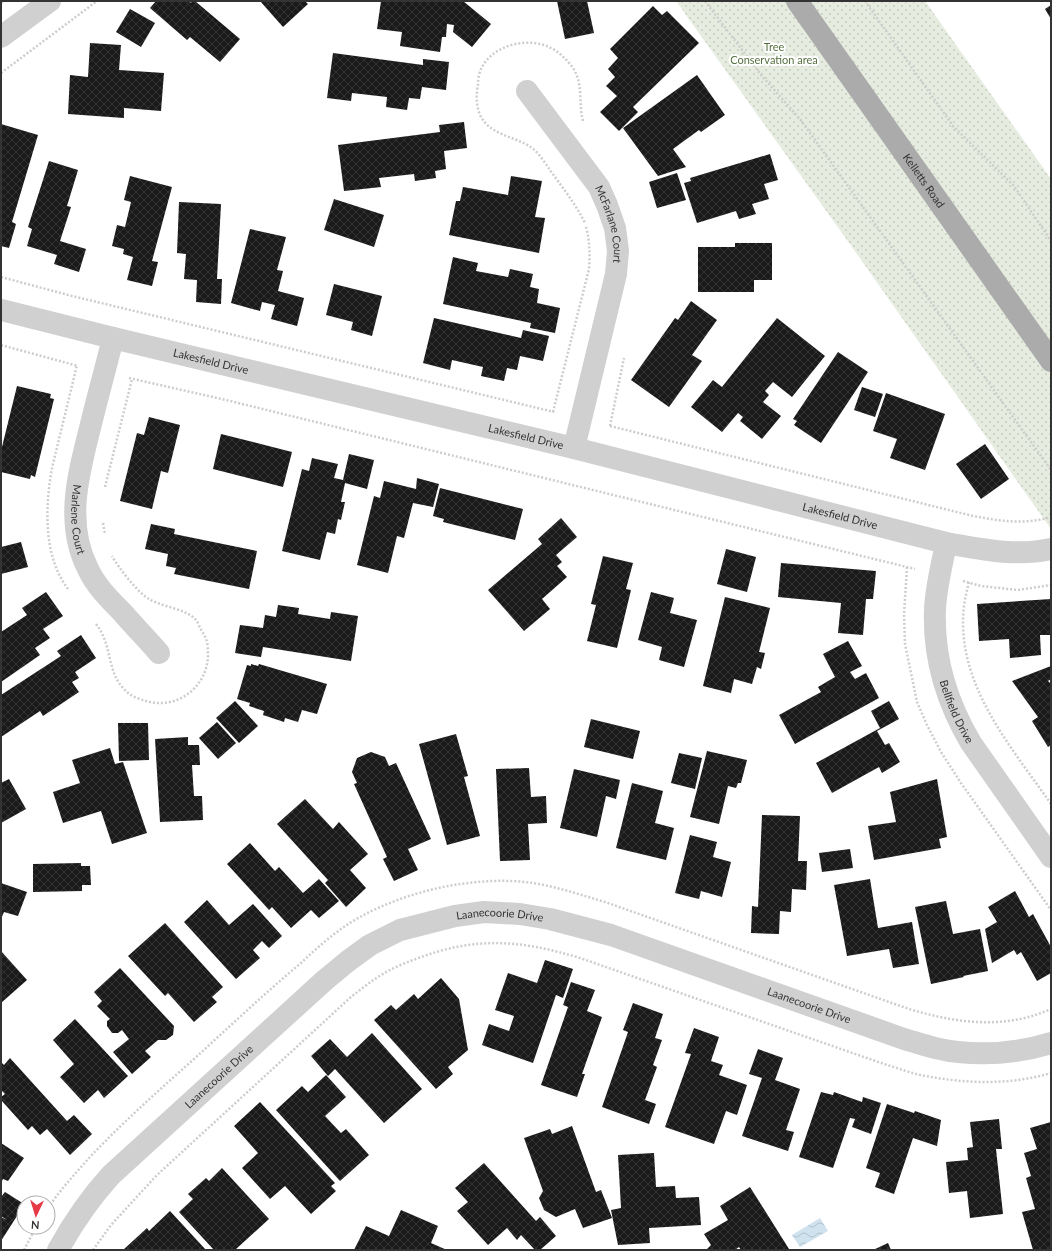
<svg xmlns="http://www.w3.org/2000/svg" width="1052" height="1251" viewBox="0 0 1052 1251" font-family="Lato,sans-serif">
<defs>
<pattern id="grass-dots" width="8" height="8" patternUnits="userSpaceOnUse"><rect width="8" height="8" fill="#e6ecdf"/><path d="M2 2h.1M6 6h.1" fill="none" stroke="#c6cbc0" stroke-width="1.8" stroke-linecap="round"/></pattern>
<pattern id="water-waves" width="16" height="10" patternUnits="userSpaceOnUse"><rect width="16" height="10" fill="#cfe2ee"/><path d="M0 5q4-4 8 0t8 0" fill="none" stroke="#b2c2cd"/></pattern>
<pattern id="building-cross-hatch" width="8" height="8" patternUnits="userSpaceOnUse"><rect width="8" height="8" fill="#1a1a1a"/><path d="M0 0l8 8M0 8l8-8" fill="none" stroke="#333"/></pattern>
</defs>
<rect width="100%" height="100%" fill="#fff"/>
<!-- grass -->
<polygon fill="url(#grass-dots)" points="676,1 925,1 1051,179 1051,529 852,247"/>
<!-- water -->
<polygon fill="url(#water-waves)" points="820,1218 828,1231 800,1247 792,1235"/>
<!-- building -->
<g fill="url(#building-cross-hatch)">
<polygon points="156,1 189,1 191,3 192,1 195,1 240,39 220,62 190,37 187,40 150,8"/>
<polygon points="260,1 305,1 308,4 283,27"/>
<polygon points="381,1 463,1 491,24 472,47 453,32 454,25 447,24 446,37 442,37 440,52 400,46 402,32 377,29"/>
<polygon points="557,1 587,1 594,33 565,39"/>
<polygon points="1051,5 1051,19 1045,9"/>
<polygon points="653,6 662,15 667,11 699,43 633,107 638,112 619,131 600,112 617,96 606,86 615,77 608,69 618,58 610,49"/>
<polygon points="130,9 155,23 141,47 116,32"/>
<polygon points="90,43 121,45 119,70 164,73 161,111 124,108 124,118 68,114 70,75 88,77"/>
<polygon points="333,53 423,65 423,59 449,62 446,90 422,87 420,99 409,98 407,110 386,107 387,97 352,93 351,101 327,98"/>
<polygon points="697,75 725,115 701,132 699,130 673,149 686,167 658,176 623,128"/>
<polygon points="464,122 467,148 444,151 446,169 435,171 436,178 415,181 414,174 379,178 381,187 344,191 338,145 440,132 439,125"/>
<polygon points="1,124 38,135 12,222 16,224 9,248 1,246"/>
<polygon points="770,154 778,180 764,184 769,199 752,204 756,214 739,219 736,211 697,223 684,183 691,181 690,178"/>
<polygon points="49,161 78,170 67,206 71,207 60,241 86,249 79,272 54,264 57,255 27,246 32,229 28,227"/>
<polygon points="677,173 686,200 657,208 649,182"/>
<polygon points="130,176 172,187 152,261 158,262 152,286 127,280 133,257 123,254 124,249 112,246 117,225 125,227 131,202 124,200"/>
<polygon points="511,176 542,181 535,217 545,218 539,253 449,235 456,201 460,201 463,187 508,195"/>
<polygon points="334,199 384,215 374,247 324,230"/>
<polygon points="179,202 221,204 217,279 222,279 221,304 196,302 197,280 184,279 186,254 177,253"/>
<polygon points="250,229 286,237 277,270 283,271 278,291 304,298 297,326 271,319 275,305 262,302 260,311 231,303"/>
<polygon points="735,243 772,243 772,280 754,280 754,292 698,292 698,247 735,247"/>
<polygon points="453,257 478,263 476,271 508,277 510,269 533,274 530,287 539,289 537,303 560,308 555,333 530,328 531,323 443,304"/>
<polygon points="334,284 382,296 372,336 351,330 353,322 326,315"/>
<polygon points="691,301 717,320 692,355 702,361 669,407 631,380 675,318 678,320"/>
<polygon points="434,318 521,338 523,330 549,336 543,361 520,356 517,370 507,368 504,381 481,376 483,367 452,360 450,370 423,363"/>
<polygon points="777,318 825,356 792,397 773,382 765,391 769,395 763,402 781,416 762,439 740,421 743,417 738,413 722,432 691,407 713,380 722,387"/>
<polygon points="838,352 868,372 821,443 794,425 797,421 793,419"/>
<polygon points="17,386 51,394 50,398 54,399 35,477 31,475 30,479 1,472 1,451"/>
<polygon points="862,387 883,394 875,417 854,410"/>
<polygon points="886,393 945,414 925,470 890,458 897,439 873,431"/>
<polygon points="149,417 180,425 168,473 161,471 152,509 120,501 137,433 144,435"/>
<polygon points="221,434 292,452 283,487 213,469"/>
<polygon points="985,444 1009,479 981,499 956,464"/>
<polygon points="349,454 374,460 367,489 345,483 341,502 345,502 341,520 338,519 335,534 327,532 320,560 282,551 302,469 309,471 312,458 338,464 334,478 343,480"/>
<polygon points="417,478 439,484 433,507 413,503 404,538 397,536 388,573 357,565 374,496 380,498 384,481 416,489"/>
<polygon points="440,488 523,509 515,540 443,522 444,519 433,516"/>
<polygon points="561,518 577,537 556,555 562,562 557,566 567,577 542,599 550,609 524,631 488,590 542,544 538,539"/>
<polygon points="151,524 175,529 174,534 257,551 249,589 174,574 176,568 166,566 168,554 145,549"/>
<polygon points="21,542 28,567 1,574 1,547"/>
<polygon points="726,549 756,557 747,592 717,584"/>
<polygon points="603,556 633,563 626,589 631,590 617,648 587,641 596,605 591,604"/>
<polygon points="781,563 876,571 873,599 866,599 863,635 838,633 841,603 778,597"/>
<polygon points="46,592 63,616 43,629 50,638 35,648 40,655 1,682 1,632 27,615 22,608"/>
<polygon points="651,592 674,598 670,613 697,620 684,667 659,660 662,647 638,640"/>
<polygon points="725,597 770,608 759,652 765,653 761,669 757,667 752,684 734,679 731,693 703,686"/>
<polygon points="1051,599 1051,635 1040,635 1041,655 1010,658 1009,639 979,641 977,604"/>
<polygon points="278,605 299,608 298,614 330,619 331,612 358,616 351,661 263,647 261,657 235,653 240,625 263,628 265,615 276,617"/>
<polygon points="81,635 96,658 75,672 79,678 72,682 79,692 43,716 40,711 1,737 1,695 61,656 57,651"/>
<polygon points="848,641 862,666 850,672 855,679 866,673 879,698 795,744 779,715 821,692 818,687 835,677 823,654"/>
<polygon points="251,664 258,666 259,664 327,684 317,714 302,710 298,722 285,718 284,722 263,715 264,711 249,706 250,703 237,699 247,665 251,666"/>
<polygon points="1051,666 1051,679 1048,681 1051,684 1051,745 1048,747 1032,721 1038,717 1012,681"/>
<polygon points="235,701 258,726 239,743 216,718"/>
<polygon points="889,701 899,719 877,731 885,745 889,743 900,762 882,773 879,767 832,793 816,763 880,728 871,711"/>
<polygon points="591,719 640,731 633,759 584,747"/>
<polygon points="217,722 236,743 218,759 199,738"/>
<polygon points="118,723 148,723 149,760 119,761"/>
<polygon points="456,734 468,776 464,777 480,836 447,845 419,744"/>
<polygon points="188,737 188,745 199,745 200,765 192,765 194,796 202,796 203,820 160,822 155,739"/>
<polygon points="110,748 115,764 123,762 147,833 112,844 101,811 63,823 53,792 80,783 72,760"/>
<polygon points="707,751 747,760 741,783 738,783 736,788 728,786 719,824 690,817"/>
<polygon points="371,752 385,757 389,766 396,763 431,839 408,849 418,870 394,881 383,859 387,857 354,784 357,783 352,772 357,758"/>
<polygon points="679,753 702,758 695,789 671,783"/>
<polygon points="529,768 531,797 546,796 547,823 528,824 530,860 500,861 496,769"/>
<polygon points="574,769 620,780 616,799 606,796 597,837 560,828"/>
<polygon points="9,779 26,809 1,823 1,783"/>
<polygon points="937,779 947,837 939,839 941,848 874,860 868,826 896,822 890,792"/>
<polygon points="632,783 663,791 655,823 674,828 666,860 616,848"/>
<polygon points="305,799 333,829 339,822 368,854 350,870 366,888 346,907 325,883 328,880 277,824"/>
<polygon points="762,815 800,816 798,861 807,861 806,890 792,889 791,912 780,911 779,934 751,933 752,906 758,907"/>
<polygon points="690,835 717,842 713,857 731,862 722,897 701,891 699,899 675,893"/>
<polygon points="250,843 275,871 279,867 303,893 319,879 339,901 319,918 311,910 291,928 272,907 269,910 227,864"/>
<polygon points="850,849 853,868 822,872 819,853"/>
<polygon points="81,863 81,866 90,866 91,885 82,885 82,891 33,892 33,864"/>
<polygon points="870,879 878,928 912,922 919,964 893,968 889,949 847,956 834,885"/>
<polygon points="1,883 27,892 18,916 4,912 1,919"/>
<polygon points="1015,891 1029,917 1033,914 1051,947 1051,973 1037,981 1021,952 1017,955 1014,950 992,963 985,929 997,922 988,907"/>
<polygon points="207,900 229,925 253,904 282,936 269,948 262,941 253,950 260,958 236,979 184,922"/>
<polygon points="946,901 953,934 980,929 988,971 963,976 964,977 931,984 915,907"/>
<polygon points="165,923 223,987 212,997 217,1002 194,1022 168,993 165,996 128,956"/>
<polygon points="1,951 27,980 1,1003"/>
<polygon points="545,960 573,969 563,998 556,995 533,1063 482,1045 489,1024 509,1031 514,1016 495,1010 508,973 537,983"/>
<polygon points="120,968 174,1026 173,1035 166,1040 158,1040 145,1051 151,1057 132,1074 113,1052 129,1039 122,1030 118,1033 112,1033 107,1026 107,1021 110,1019 97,1006 102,1001 94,992"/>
<polygon points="441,978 459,999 468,1050 448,1067 453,1074 436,1089 374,1020 391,1005 396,1010 414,994 418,999"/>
<polygon points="571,982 595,990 587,1011 602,1017 582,1074 585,1074 577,1097 541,1085 568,1007 563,1005"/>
<polygon points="633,1003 663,1014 655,1038 662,1040 653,1065 657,1067 645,1100 656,1104 649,1124 602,1107 628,1032 623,1030"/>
<polygon points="75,1019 128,1076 104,1098 98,1090 84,1103 60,1077 74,1064 53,1040"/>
<polygon points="694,1028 719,1037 711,1061 723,1065 719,1075 747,1085 737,1115 726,1111 714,1144 665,1127 691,1054 685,1053"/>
<polygon points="372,1033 422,1089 384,1123 335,1069 328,1076 311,1056 330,1039 347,1057"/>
<polygon points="758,1049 783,1058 775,1080 800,1089 786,1130 794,1132 788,1151 742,1136 762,1078 749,1074"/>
<polygon points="10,1058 67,1121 74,1115 92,1134 70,1155 47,1129 40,1135 32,1126 28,1130 1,1100 1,1097 5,1094 1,1090 1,1062 4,1065"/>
<polygon points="326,1075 346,1097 325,1116 341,1133 346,1129 369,1155 340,1181 276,1110 302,1086 308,1092"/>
<polygon points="821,1092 833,1095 834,1092 862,1102 863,1097 881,1103 871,1134 852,1127 855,1119 850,1118 833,1168 799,1157"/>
<polygon points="260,1102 335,1183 331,1186 336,1191 311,1214 285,1186 270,1199 242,1168 258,1153 234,1126"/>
<polygon points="887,1104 914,1113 915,1111 941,1120 937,1146 913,1138 894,1194 875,1187 880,1173 866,1168"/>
<polygon points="999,1119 1002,1149 996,1149 1003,1214 970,1218 967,1191 949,1193 946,1162 968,1160 967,1148 973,1147 970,1122"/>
<polygon points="1051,1122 1051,1250 1033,1250 1022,1212 1035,1209 1026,1178 1031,1176 1024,1153 1037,1149 1030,1128"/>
<polygon points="572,1126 596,1192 601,1190 612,1218 583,1228 575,1209 556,1217 544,1210 539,1198 543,1191 524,1138 550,1129 552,1134"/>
<polygon points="1,1143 24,1158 8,1181 3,1179 1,1183"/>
<polygon points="654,1153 656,1187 675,1186 676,1198 699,1197 701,1225 649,1228 650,1243 618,1245 611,1210 621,1208 618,1155"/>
<polygon points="484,1163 536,1221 540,1217 556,1236 540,1250 535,1250 521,1235 517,1240 507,1228 488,1245 457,1211 468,1202 455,1188"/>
<polygon points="222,1168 269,1219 235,1250 214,1250 179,1212 193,1199 188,1194 206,1178 209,1181"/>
<polygon points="750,1187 789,1249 741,1250 739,1247 735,1250 706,1250 711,1245 704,1234 728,1220 720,1206"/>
<polygon points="5,1192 24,1204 24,1205 1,1241 1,1217 7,1220 1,1216 1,1197"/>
<polygon points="401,1210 438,1226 431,1243 447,1250 354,1250 366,1226 389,1236"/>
<polygon points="170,1211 206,1250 123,1250 147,1228 149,1231"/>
<polygon points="888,1243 891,1250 873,1250"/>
</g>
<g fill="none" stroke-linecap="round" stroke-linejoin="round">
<!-- path -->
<g stroke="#cdcdcd" stroke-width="2.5" stroke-dasharray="2 2" stroke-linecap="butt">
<polyline points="705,1 761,75 800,119 1051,470"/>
<polyline points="865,1 953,126 1014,186 1051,241"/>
<polyline points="1,3 4,1"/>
<polyline points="1,73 97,1"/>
<path d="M583,121C578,103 584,85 573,68C565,57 554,47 540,44C519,39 492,48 482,67C479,72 478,79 478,85C476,94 476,105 480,115C490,136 516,136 532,148C539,153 545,163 550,170C562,187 575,203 585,223"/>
<polyline points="1,277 72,296 554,412"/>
<polyline points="1,345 78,366"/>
<polyline points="129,378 226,400 915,569"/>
<path d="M553,412L589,269C590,254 590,242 586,227"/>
<polyline points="610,426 624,358"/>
<path d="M610,426L973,516C1000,521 1024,525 1051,517"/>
<polyline points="105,487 132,379"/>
<polyline points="103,523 105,534"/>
<polyline points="907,567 904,614 905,644 917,702 927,725 941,752 961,783 1051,910"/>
<polyline points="963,581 981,586 1018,590 1051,585"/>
<path d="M969,582C967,590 965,598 964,606C955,683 1010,745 1051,804"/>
<path d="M68,589C43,556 45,507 52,468L77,365"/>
<path d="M96,624C113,645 106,672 125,690C130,696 139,699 146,701C177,710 206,688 208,657C208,651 208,644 206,639C205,635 202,632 200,628C199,626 198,622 196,620C187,609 162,607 149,599C138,593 118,567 112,556"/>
<path d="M48,1208C60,1190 75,1174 89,1158C122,1123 158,1091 194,1059C229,1027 264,994 301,963C319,946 338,929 360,917C409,890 477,875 533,883C558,887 581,895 605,902L909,1009C956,1023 1004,1030 1051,1009"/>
<polyline points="24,1250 36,1227"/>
<path d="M93,1250L111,1225L157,1175L351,997C359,991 367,984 375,979C388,970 402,964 416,959C475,936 521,940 580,958L884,1064C898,1068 912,1074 926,1076C967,1084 1011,1085 1051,1073"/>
</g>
<!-- minor -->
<g stroke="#d0d0d0" stroke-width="22">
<polyline points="1,37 50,1"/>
<path id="s1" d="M527,91L599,187L607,205L615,228L618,251L616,274L574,448"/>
<path id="s2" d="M1,310L113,338L574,448L946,543C981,549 1016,557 1051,549"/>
<path id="s3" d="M113,338C106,367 98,395 91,424C79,472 64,522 88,569C96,586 109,599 122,612C134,626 147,639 159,653"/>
<path id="s4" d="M946,543C942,565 936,587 935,609C933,658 946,701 971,743L1051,857"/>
<path id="s5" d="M58,1250C73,1223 90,1198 111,1175L325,980L348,961L370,945L400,930L455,916L484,912L520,914L550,919L611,935L904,1039C921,1044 940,1051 958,1052C988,1055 1022,1052 1051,1043"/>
</g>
<!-- major -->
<path stroke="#ababab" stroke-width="22" id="s6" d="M797,1L1051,361"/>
</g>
<g text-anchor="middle" stroke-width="4" stroke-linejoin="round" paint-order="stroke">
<!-- park labels -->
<g font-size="11" fill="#56703f" stroke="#fff">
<text x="774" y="51">Tree<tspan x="774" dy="13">Conservation area</tspan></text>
</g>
<!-- street labels -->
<g font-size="11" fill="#333" stroke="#fff">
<text dy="4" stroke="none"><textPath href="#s6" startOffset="220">Kelletts Road</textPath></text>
<text dy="4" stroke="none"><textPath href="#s1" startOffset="159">McFarlane Court</textPath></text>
<text dy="4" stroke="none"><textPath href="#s2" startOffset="216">Lakesfield Drive</textPath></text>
<text dy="4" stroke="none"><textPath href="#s2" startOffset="540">Lakesfield Drive</textPath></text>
<text dy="4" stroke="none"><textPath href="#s2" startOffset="864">Lakesfield Drive</textPath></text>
<text dy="4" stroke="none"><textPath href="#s3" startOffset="186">Marlene Court</textPath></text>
<text dy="4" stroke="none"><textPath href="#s4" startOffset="173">Bellfield Drive</textPath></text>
<text dy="4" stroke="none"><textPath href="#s5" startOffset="574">Laanecoorie Drive</textPath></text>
<text dy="4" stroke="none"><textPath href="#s5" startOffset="898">Laanecoorie Drive</textPath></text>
<text dy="4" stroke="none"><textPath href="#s5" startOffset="238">Laanecoorie Drive</textPath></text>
</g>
</g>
<!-- border -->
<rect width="1052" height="1251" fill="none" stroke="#333333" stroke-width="4"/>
<!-- north arrow -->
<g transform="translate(36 1215) rotate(184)"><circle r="19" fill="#ffffff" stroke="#adadad"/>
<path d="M0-3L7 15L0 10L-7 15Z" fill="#e63946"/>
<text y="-6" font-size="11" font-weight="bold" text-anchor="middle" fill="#333333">N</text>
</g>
</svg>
